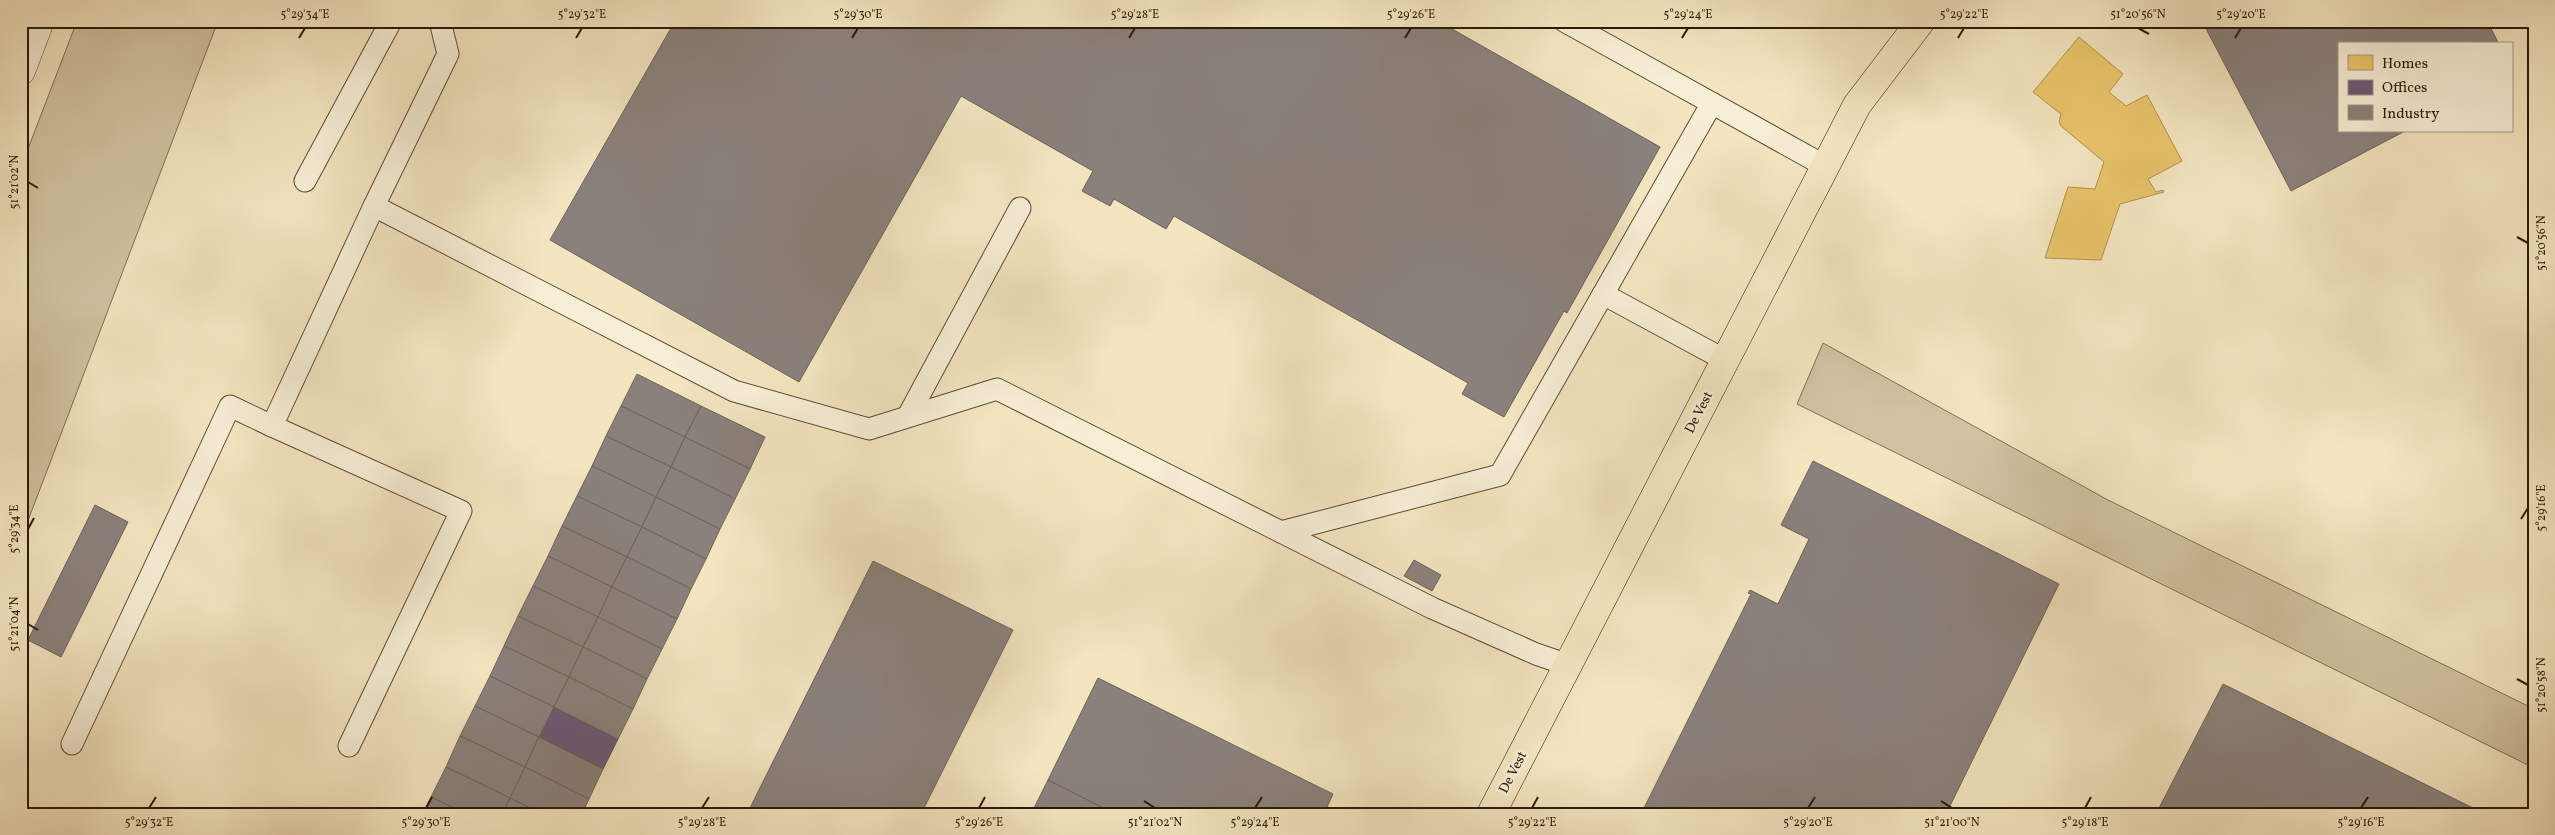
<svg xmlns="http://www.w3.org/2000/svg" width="2555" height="835" viewBox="0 0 2555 835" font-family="Vollkorn,serif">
<rect width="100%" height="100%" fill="#f3e5c0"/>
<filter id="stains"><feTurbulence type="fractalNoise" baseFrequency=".004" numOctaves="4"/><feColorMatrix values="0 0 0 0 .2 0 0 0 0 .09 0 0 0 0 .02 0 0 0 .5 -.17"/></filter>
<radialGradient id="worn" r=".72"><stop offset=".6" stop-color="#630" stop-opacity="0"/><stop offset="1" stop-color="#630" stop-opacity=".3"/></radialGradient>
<!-- green -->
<g fill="#d1c2a0" stroke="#7e6e52">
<polygon points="77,21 218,21 21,539 21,167"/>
<polygon points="1823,343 2108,500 2534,709 2534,768 1797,404"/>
</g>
<!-- homes -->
<polygon fill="#e9c46a" stroke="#b0914b" points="2079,37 2123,74 2109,92 2126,106 2147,95 2182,161 2148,179 2156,192 2163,190 2164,192 2120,204 2101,260 2045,258 2068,187 2095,189 2104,162 2061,126 2059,122 2061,114 2033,92"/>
<!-- offices -->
<polygon fill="#6d597a" stroke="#594657" points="554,707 618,739 603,769 539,737"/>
<!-- industry -->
<g fill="#8a817c" stroke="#6d6258">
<polygon points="675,21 1438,21 1660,147 1567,313 1564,311 1504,417 1462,394 1468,383 1174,216 1166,229 1114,199 1110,206 1082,191 1093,171 961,96 799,382 550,240"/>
<polygon points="2202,21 2487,21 2499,44 2339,44 2339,131 2405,131 2291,191"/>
<polygon points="637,374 701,406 685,437 621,406"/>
<polygon points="621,406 685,437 671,467 606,436"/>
<polygon points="701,406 765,437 750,469 685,437"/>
<polygon points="606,436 671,467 656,497 592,466"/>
<polygon points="685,437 750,469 735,499 671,467"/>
<polygon points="1813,461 2059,584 1946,814 1641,814 1751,594 1748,593 1750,590 1778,604 1809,539 1781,525"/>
<polygon points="592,466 656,497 642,527 577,496"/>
<polygon points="671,467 735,499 720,529 656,497"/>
<polygon points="577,496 642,527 627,557 562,526"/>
<polygon points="656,497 720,529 706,559 642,527"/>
<polygon points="95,505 128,522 61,657 28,640"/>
<polygon points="562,526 627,557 612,587 548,556"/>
<polygon points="642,527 706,559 691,589 627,557"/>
<polygon points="548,556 612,587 598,617 533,586"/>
<polygon points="627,557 691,589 677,619 612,587"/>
<polygon points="1414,560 1441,575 1432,591 1404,576"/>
<polygon points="873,561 1013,630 921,814 747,814"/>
<polygon points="533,586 598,617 583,647 518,616"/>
<polygon points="612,587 677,619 662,649 598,617"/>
<polygon points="518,616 583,647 569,677 504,646"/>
<polygon points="598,617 662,649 647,679 583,647"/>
<polygon points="504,646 569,677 554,707 490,676"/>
<polygon points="583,647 647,679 633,709 569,677"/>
<polygon points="490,676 554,707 539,737 475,706"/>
<polygon points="569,677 633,709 618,739 554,707"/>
<polygon points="1098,678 1333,794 1324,814 1115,814 1048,780"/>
<polygon points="2223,684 2485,814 2156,814"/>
<polygon points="475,706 539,737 525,767 460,736"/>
<polygon points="460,736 525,767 510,798 446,767"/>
<polygon points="539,737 603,769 589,799 525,767"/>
<polygon points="446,767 510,798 502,814 466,814 431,797"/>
<polygon points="525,767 589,799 582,814 542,814 510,798"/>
<polygon points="1048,780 1115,814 1031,814"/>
<polygon points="431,797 466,814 423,814"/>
<polygon points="510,798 542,814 502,814"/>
</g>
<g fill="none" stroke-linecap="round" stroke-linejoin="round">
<defs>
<g id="service">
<polyline points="440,21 448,54 374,206 734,391 869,429 997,389 1432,608 1536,654 1568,665"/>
<polyline points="1564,21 1825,166"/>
<polyline points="305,181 391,21"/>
<polyline points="1603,294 1725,360"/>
<polyline points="908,416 1020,208"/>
<polyline points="1281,532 1500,475 1712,103"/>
<polyline points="72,744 230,406 272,426"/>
<polyline points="349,746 461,511 272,426 374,206"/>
</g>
<polyline id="minor" points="21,71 40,21"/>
<polyline id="primary" points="1491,814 1857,105 1921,21"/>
</defs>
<!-- service casing -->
<use href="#service" stroke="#5c4c33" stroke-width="23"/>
<!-- minor casing -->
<use href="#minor" stroke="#5c4c33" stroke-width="29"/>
<!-- primary casing -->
<use href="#primary" stroke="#2a1904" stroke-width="29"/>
<!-- service -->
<use href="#service" stroke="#f7eed6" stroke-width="21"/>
<!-- minor -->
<use href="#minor" stroke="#f7eed6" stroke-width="28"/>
<!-- primary -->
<use href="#primary" stroke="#f3e5c0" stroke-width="28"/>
</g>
<!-- ticks -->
<path fill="none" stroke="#2a1904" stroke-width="2" d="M2138,28L2149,34M299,38L305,28M576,38L582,28M852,38L858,28M1129,38L1135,28M1405,38L1411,28M1682,38L1688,28M1958,38L1964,28M2235,38L2241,28M28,182L38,188M2517,237L2528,243M2521,519L2528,508M28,529L34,518M28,624L38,630M2517,679L2528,685M1144,801L1155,808M1941,801L1952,808M149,808L156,797M426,808L432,797M702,808L709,797M979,808L985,797M1255,808L1262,797M1532,808L1538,797M1808,808L1815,797M2085,808L2091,797M2361,808L2368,797"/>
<g text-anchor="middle" stroke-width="5" stroke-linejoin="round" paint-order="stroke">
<!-- street labels -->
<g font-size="14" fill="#2a1904" stroke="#f7eed6">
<text transform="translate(1698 412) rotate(-63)" y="5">De Vest</text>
<text transform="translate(1512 772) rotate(-63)" y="5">De Vest</text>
</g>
</g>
<!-- margin -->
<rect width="2555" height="835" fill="none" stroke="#f3e5c0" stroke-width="55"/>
<!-- legend -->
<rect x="2338" y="42" width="175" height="90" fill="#f7eed6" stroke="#a59982"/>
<rect x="2348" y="55" width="25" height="15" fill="#e9c46a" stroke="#a59982"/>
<text x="2382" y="68" font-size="15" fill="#2a1904">Homes</text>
<rect x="2348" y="80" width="25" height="15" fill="#6d597a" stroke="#a59982"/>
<text x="2382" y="92" font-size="15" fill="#2a1904">Offices</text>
<rect x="2348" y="105" width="25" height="15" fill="#8a817c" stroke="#a59982"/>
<text x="2382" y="118" font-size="15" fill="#2a1904">Industry</text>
<rect x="28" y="28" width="2500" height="780" fill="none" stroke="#2a1904" stroke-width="2"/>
<g font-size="12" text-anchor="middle" fill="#2a1904">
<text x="305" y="18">5°29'34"E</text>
<text x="582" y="18">5°29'32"E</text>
<text x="858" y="18">5°29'30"E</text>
<text x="1135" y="18">5°29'28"E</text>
<text x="1411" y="18">5°29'26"E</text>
<text x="1688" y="18">5°29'24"E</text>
<text x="1964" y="18">5°29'22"E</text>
<text x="2138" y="18">51°20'56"N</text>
<text x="2241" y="18">5°29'20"E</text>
<text transform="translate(14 182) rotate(-90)" y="4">51°21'02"N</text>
<text transform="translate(2541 243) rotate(-90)" y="4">51°20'56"N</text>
<text transform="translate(2541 508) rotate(-90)" y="4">5°29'16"E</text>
<text transform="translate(14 529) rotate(-90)" y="4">5°29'34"E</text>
<text transform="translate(14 624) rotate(-90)" y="4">51°21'04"N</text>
<text transform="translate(2541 685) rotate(-90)" y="4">51°20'58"N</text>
<text x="149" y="826">5°29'32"E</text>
<text x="426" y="826">5°29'30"E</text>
<text x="702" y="826">5°29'28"E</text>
<text x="979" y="826">5°29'26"E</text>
<text x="1155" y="826">51°21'02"N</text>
<text x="1255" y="826">5°29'24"E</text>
<text x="1532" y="826">5°29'22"E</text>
<text x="1808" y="826">5°29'20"E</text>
<text x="1952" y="826">51°21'00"N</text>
<text x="2085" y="826">5°29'18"E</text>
<text x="2361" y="826">5°29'16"E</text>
</g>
<rect width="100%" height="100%" filter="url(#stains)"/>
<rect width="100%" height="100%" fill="url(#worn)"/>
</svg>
